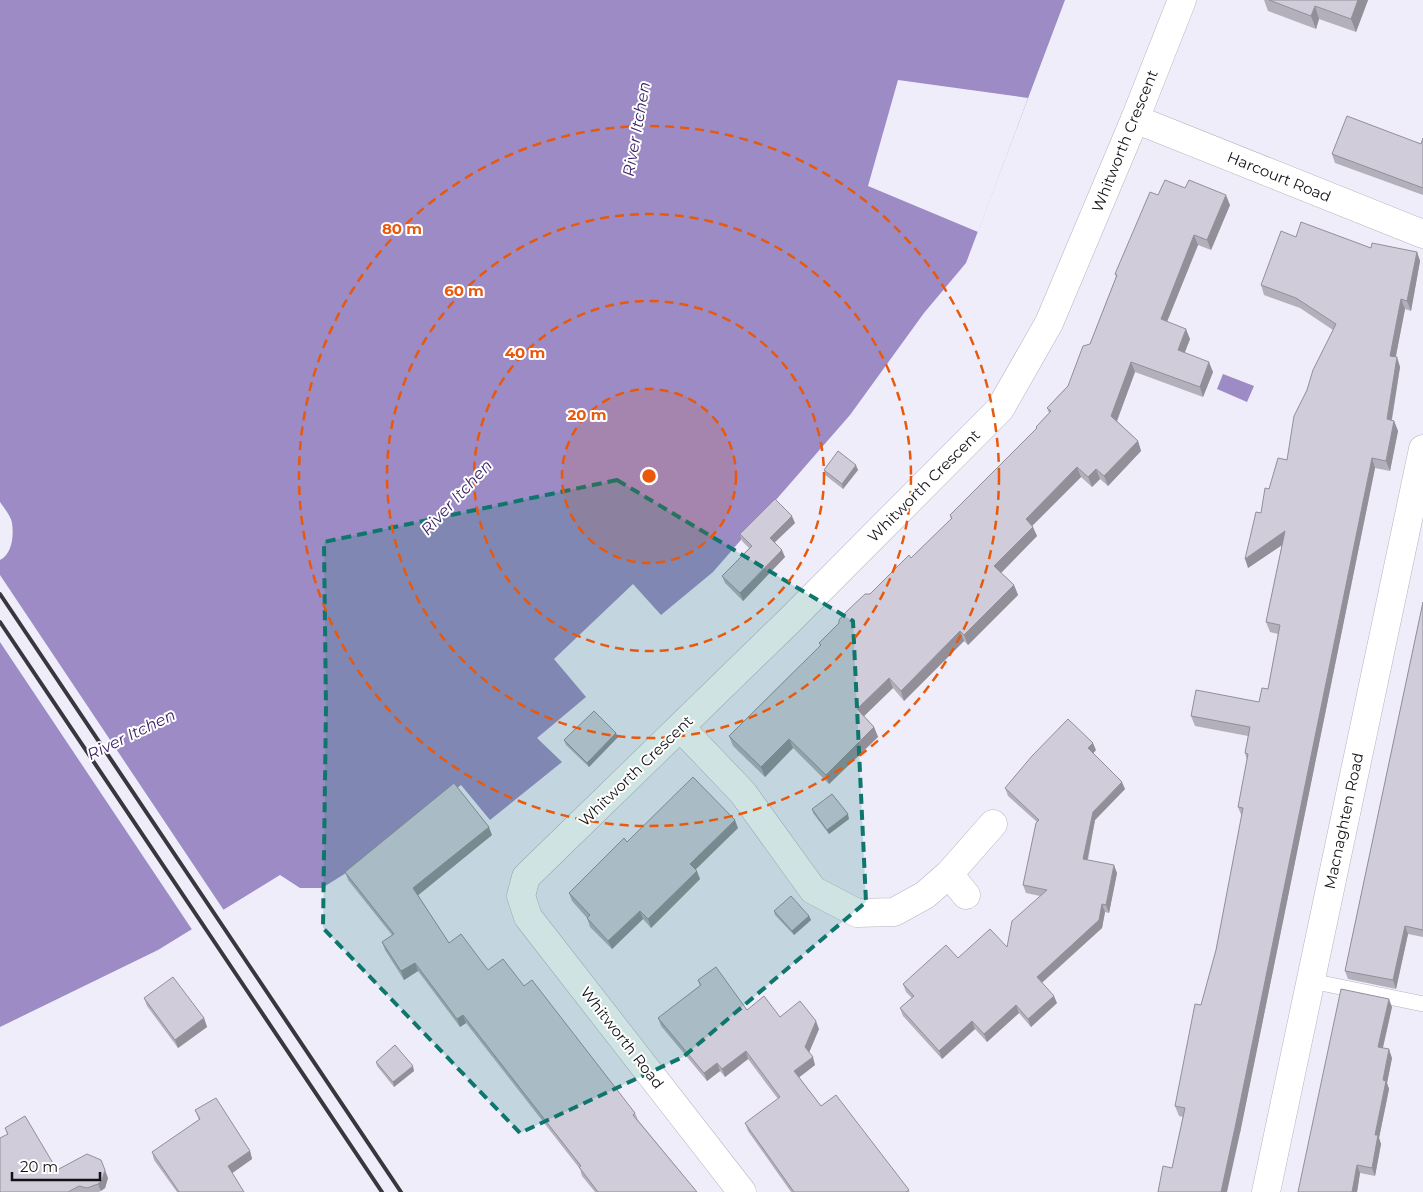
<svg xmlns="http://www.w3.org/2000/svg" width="1423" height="1192" viewBox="0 0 1423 1192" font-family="Montserrat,sans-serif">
<rect width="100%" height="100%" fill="#f0edfb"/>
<!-- water -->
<g fill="#9d8bc5">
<path d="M0,0H1065L966,263L924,313L850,415L713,572L661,615L633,584L554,659L586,697L537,738L562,762L490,820L461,785L346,873L322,888H300L280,875L158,950L0,1027V560C12,554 14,536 12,523C11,516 4,508 0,502Z"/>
<polygon points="1223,374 1254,386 1247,402 1217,389"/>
</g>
<!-- pier -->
<g fill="#f0edfb">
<polygon points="898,80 1028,98 978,232 868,186"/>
<polygon points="0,575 225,912 193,931 0,642"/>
</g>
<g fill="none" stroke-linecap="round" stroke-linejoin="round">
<defs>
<polyline id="lane" points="1311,981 1423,1004"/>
<g id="street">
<polyline points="1135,119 1423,234"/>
<polyline points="681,728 743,793 813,890 857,913 894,912 925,895 949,874 993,824"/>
<polyline points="949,874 966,895"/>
<polyline points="742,1192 528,917 521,896 526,877 789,621 1000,409 1049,323 1135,119 1182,0"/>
<polyline points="1266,1192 1423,449"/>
</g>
</defs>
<!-- lane casing -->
<use href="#lane" stroke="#b6b2c0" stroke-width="16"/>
<!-- street casing -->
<use href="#street" stroke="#b6b2c0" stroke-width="29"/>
<!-- lane -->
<use href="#lane" stroke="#fff" stroke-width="15"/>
<!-- street -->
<use href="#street" stroke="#fff" stroke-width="28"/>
<!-- rail -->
<g stroke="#39373d" stroke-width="4">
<polyline points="0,594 401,1192"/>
<polyline points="0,622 382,1192"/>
</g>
</g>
<!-- wall -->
<g fill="#b3afbb">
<polygon points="1264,0 1368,0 1356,32 1319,19 1316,29 1268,11"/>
<polygon points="1423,138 1423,195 1335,163 1332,154 1421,144"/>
<polygon points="1158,195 1230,205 1211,250 1198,245 1167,322 1190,339 1184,353 1213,372 1203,397 1135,372 1117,421 1138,441 1141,451 1108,486 1100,479 1092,487 1081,477 1032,526 1037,536 1001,573 1014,585 1018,595 968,645 964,641 904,701 893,688 864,716 874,727 878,737 829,784 793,748 765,777 733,746 729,736 820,646 819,643 870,594 911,558 951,519 950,515 1037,429 1036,427 1049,413 1047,408 1068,386 1090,344 1116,277 1115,274"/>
<polygon points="1296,237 1371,248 1417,252 1420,261 1411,311 1405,309 1396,356 1400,367 1392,420 1394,421 1398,431 1390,471 1375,468 1240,1133 1172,1168 1183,1117 1179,1116 1175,1106 1216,950 1242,817 1238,807 1247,760 1245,753 1248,736 1195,726 1191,716 1259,702 1268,689 1278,634 1270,632 1266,622 1282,545 1248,568 1261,513 1269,489 1287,460 1307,390 1333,330 1300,308 1264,295 1261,285"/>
<polygon points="824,470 858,470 843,489 825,475"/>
<polygon points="795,523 775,542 785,557 743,601 725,583 722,576 749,548 742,541 740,534"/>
<polygon points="1423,602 1423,937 1408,934 1396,989 1348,979 1345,971"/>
<polygon points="618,737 589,767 566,745 564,740"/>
<polygon points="1096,750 1093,753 1125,789 1095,820 1088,860 1117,873 1109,913 1105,912 1102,928 1042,983 1057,1003 1031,1027 1019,1013 987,1042 975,1029 942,1059 903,1016 900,1008 912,998 906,992 903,984 958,958 1007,947 1040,896 1026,893 1023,885 1037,822 1008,796 1005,788"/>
<polygon points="812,809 849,819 829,834 813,813"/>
<polygon points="738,828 695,870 700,879 651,928 643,919 612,949 590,927 587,918 572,901 569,893 627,842"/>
<polygon points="492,835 418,895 449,943 488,970 524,986 635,1113 638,1120 697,1192 595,1192 582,1176 580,1169 466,1023 460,1027 418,971 404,980 385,950 382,942 392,935 348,880 345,872"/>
<polygon points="774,911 809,916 811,920 794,935 775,915"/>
<polygon points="698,980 747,1010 780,1017 819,1029 809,1052 815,1065 799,1077 821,1106 910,1192 791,1192 748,1131 745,1123 778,1099 748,1059 725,1077 720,1071 707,1081 661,1026 658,1018 700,986"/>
<polygon points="144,998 204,1018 207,1027 178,1048 147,1006"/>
<polygon points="1392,1007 1383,1048 1392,1058 1387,1083 1389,1089 1379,1138 1381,1144 1375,1176 1360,1173 1357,1192 1298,1192"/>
<polygon points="376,1062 414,1071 394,1087 377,1066"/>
<polygon points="195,1110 250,1151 252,1159 232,1173 244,1192 177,1192 154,1160 152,1152 199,1120"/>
<polygon points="5,1128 57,1170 108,1178 105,1188 99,1192 0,1192 7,1134"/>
</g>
<!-- shaded-wall -->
<g fill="#928f99">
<polygon points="1358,0 1368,0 1356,32 1351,19"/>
<polygon points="1315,6 1319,19 1316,29 1311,16"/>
<polygon points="1226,195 1230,205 1211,250 1207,240"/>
<polygon points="1194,235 1198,245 1164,329 1161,319"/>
<polygon points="1417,252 1420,261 1411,311 1407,301"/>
<polygon points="1401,299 1405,309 1394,365 1390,356"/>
<polygon points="1186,329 1190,339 1182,360 1178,350"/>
<polygon points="1397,357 1400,367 1390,429 1387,419"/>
<polygon points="1131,362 1135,372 1115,426 1111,416"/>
<polygon points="1209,362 1213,372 1203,397 1200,387"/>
<polygon points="1394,421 1398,431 1390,471 1386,461"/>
<polygon points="1138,441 1141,451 1108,486 1104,476"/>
<polygon points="1372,458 1375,468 1240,1133 1227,1192 1221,1192"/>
<polygon points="856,465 858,470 843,489 842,484"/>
<polygon points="1077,467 1081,477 1029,529 1026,519"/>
<polygon points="1096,469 1100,479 1092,487 1088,477"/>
<polygon points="792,516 795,523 772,545 770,538"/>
<polygon points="1033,527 1037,536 998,576 994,566"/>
<polygon points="1285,531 1288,541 1248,568 1245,559"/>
<polygon points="782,550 785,557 743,601 740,593"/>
<polygon points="1014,585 1018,595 968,645 964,635"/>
<polygon points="960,631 964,641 904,701 901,691"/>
<polygon points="889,678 893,688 861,719 857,709"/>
<polygon points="874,727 878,737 829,784 826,775"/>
<polygon points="616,733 618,737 589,767 587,763"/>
<polygon points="789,739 793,748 765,777 761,767"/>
<polygon points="1093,743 1096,750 1091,756 1088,748"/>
<polygon points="1122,782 1125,789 1095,820 1086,866 1083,859 1093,812"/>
<polygon points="848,814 849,819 829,834 827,830"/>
<polygon points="735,820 738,828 693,872 690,864"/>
<polygon points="489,827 492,835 416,897 413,888"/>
<polygon points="1114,865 1117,873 1109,913 1106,905"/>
<polygon points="697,871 700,879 651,928 648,919"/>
<polygon points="1102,904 1105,912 1102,928 1039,985 1037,977"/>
<polygon points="640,911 643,919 612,949 608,941"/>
<polygon points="809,916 811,920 794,935 792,931"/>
<polygon points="1405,926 1408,934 1396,989 1393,980"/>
<polygon points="415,963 418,971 404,980 401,971"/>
<polygon points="1054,996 1057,1003 1031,1027 1028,1019"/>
<polygon points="1389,999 1392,1007 1381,1055 1378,1047"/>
<polygon points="1016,1005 1019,1013 987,1042 984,1034"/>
<polygon points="463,1015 466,1023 460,1027 457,1019"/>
<polygon points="204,1018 207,1027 178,1048 175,1040"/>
<polygon points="816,1021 819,1029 808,1055 805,1047"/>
<polygon points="972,1021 975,1029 942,1059 939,1051"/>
<polygon points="1389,1049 1392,1058 1387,1083 1389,1089 1379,1138 1381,1144 1375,1176 1372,1168 1375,1135 1383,1080"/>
<polygon points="746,1051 748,1059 725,1077 722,1069"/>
<polygon points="813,1057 815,1065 797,1079 794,1071"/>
<polygon points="717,1063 720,1071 707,1081 704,1073"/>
<polygon points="413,1066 414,1071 394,1087 393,1082"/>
<polygon points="250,1151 252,1159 231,1174 228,1166"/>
<polygon points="1357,1165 1360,1173 1357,1192 1352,1192"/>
<polygon points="105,1170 108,1178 105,1188 101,1191 98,1184"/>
</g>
<!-- building -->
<g fill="#d0ccda" stroke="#928f99">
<polygon points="1269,0 1358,0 1351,19 1315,6 1311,16"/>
<polygon points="1347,116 1421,144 1423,138 1423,188 1332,154"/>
<polygon points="1165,180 1185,188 1189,180 1226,195 1207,240 1194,235 1161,319 1186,329 1178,350 1209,362 1200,387 1131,362 1111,416 1138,441 1104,476 1096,469 1088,477 1077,467 1026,519 1033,527 994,566 1014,585 964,635 960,631 901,691 889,678 857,709 874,727 826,775 789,739 761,767 729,736 821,645 819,643 839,623 839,620 847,611 865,594 870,594 909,555 911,558 952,518 950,515 1037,428 1036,427 1051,411 1047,408 1068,386 1083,346 1090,344 1117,275 1115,274 1150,192 1158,195"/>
<polygon points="1301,222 1371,248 1372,243 1417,252 1407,301 1401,299 1390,356 1397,357 1387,419 1394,421 1386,461 1372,458 1236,1123 1221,1192 1158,1192 1163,1166 1172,1168 1185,1108 1175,1106 1195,1004 1201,1005 1216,950 1243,808 1238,807 1248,754 1245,753 1250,727 1191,716 1196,690 1259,702 1262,688 1268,689 1280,625 1266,622 1285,531 1245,559 1256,512 1261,513 1265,488 1269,489 1278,458 1287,460 1294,416 1307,390 1313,370 1336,324 1296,298 1261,285 1281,231 1296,237"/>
<polygon points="838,451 856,465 842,484 824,470"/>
<polygon points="775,499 792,516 770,538 782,550 740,593 722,576 752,546 740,534"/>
<polygon points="1423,602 1423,930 1405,926 1393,980 1345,971"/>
<polygon points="594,711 616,733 587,763 564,740"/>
<polygon points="1068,719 1093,743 1088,748 1122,782 1093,812 1083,859 1114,865 1106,905 1102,904 1099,920 1037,977 1054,996 1028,1019 1016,1005 984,1034 972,1021 939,1051 900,1008 914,996 903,984 946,945 958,958 990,929 1007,947 1012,921 1047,890 1023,885 1036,823 1039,820 1005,788 1032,756"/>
<polygon points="693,777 735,820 690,864 697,871 648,919 640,911 608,941 587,918 590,915 569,893 624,838 627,842"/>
<polygon points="454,783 489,827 413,888 449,943 461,934 488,970 503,959 524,986 532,980 635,1113 633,1115 697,1192 598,1192 579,1167 581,1166 463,1015 457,1019 415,963 401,971 382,942 394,934 345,872"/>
<polygon points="832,794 848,814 827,830 812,809"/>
<polygon points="791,896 809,916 792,931 774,911"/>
<polygon points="716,967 747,1010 764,996 780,1017 800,1001 816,1021 805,1047 813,1057 794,1071 821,1106 836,1095 909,1190 906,1192 794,1192 745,1123 780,1097 746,1051 722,1069 717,1063 704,1073 658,1018 701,985 698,980"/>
<polygon points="173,977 204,1018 175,1040 144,998"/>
<polygon points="1341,989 1389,999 1378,1047 1389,1049 1383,1080 1386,1081 1375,1135 1378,1135 1372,1168 1357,1165 1352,1192 1298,1192"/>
<polygon points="395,1045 413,1066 393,1082 376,1062"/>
<polygon points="216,1098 250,1151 228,1166 244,1192 179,1192 152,1152 200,1119 195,1110"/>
<polygon points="25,1116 57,1170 87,1154 101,1160 105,1170 102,1180 98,1184 87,1188 79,1186 68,1192 0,1192 0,1138 8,1134 5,1128"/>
</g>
<!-- marked area -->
<path fill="#0f766e" fill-opacity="0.2" stroke="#0f766e" stroke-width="4" stroke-dasharray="10 6" stroke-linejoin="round" d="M617,480L853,621L866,902L683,1057L520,1133L323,928L326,707L324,542Z"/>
<!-- distance rings -->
<circle cx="649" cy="476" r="87" fill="#e8590c" fill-opacity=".12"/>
<g fill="none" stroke="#e8590c" stroke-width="2.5" stroke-dasharray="9 6">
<circle cx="649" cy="476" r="87"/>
<circle cx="649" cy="476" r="175"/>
<circle cx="649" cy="476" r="262"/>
<circle cx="649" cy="476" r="350"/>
</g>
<g text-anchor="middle" stroke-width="4" stroke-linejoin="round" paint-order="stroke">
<!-- street labels -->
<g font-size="15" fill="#121115" stroke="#fff">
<text transform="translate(1125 141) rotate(-68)" y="5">Whitworth Crescent</text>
<text transform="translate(1279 177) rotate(22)" y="5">Harcourt Road</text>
<text transform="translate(924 486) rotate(-45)" y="5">Whitworth Crescent</text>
<text transform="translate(636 771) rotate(-44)" y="5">Whitworth Crescent</text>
<text transform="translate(1344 821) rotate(-78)" y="5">Macnaghten Road</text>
<text transform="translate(622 1038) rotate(52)" y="5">Whitworth Road</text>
</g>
<!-- water labels -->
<g font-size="16" font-style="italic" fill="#3a1e63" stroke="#fff">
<text transform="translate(636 129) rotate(-80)" y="6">River Itchen</text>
<text transform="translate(456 497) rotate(-47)" y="6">River Itchen</text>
<text transform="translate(131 734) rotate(-26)" y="6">River Itchen</text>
</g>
</g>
<circle cx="649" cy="476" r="8" fill="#e8590c" stroke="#fff" stroke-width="2.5"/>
<g font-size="15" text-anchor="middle" font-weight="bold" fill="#e8590c" stroke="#fff" stroke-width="4" stroke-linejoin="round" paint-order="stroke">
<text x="402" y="234">80 m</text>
<text x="464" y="296">60 m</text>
<text x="525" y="358">40 m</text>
<text x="587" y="420">20 m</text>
</g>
<!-- scale -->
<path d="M12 1172v8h88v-8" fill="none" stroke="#121115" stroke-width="2.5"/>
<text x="20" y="1172" font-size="15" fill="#121115" stroke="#ffffff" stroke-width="4" paint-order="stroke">20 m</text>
</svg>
